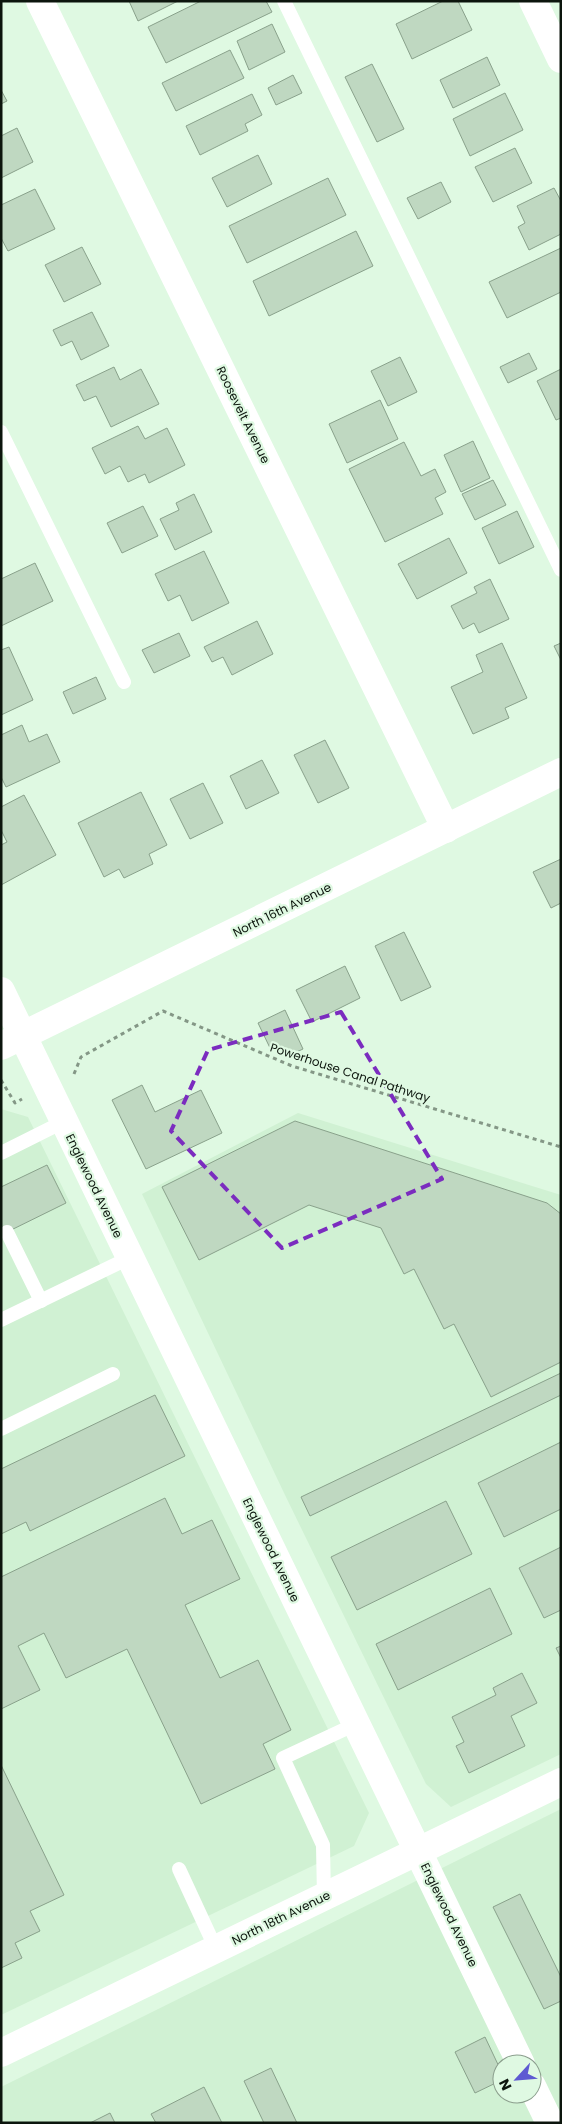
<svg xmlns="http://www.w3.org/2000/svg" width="562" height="2124" viewBox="0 0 562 2124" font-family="Poppins,sans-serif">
<rect width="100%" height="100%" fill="#dff9e2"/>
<!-- built -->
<g fill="#d0f1d3" fill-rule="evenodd">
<polygon points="1,1109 28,1117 369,1813 354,1846 1,2015"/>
<polygon points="298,1113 561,1195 561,1754 451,1807 426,1784 285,1495 142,1194"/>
<path d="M561,1809V2123H1V2087ZM502,2064H532V2094H502Z"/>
</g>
<!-- building -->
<g fill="#bfd8c1" stroke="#89a18b">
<polygon points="129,1 178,1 138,21"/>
<polygon points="201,1 266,1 272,12 166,63 148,27"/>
<polygon points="443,1 458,1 472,30 412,59 396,24"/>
<polygon points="272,24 285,52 249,70 237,41"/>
<polygon points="230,50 244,78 176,111 162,83"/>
<polygon points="487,57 500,85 453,108 440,80"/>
<polygon points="372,64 404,129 377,142 345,77"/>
<polygon points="293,75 302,93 276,105 268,88"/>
<polygon points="1,90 7,101 1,104"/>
<polygon points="505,93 523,130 470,156 453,119"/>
<polygon points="252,94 262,115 245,124 248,131 200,155 186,126"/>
<polygon points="17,128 33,162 1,178 1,136"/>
<polygon points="515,148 532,183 493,202 475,167"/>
<polygon points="258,155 272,184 227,207 212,178"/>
<polygon points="328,178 346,215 247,263 229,226"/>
<polygon points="441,182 451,202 418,219 407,198"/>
<polygon points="554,188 561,201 561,234 529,250 518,227 525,223 517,206"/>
<polygon points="35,189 55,229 8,251 1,238 1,205"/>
<polygon points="356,231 373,266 269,316 253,281"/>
<polygon points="82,247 101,284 64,302 45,265"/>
<polygon points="561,248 561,292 507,318 489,282"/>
<polygon points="92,312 109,346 81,360 72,341 61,346 53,330"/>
<polygon points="529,353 537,369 508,383 500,367"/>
<polygon points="400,357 417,392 388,406 371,371"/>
<polygon points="114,367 120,380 141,369 159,404 111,427 96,396 84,401 76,385"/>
<polygon points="561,369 561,418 556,420 537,381"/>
<polygon points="380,400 398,439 347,463 329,424"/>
<polygon points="138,426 145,439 167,428 185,465 149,483 145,474 128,482 120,466 105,474 92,448"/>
<polygon points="473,441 490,478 461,492 444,455"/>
<polygon points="404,442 421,476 435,469 446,492 435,498 443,514 385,542 349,469"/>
<polygon points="493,480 506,505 475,520 462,494"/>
<polygon points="194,494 212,532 175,550 160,519 179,510 176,503"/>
<polygon points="143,506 158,536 122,553 107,523"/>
<polygon points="517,511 534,547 499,564 482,528"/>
<polygon points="449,538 467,573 417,599 398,564"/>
<polygon points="204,551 229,603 192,621 180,595 168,601 155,574"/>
<polygon points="35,563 53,601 1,626 1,579"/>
<polygon points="490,579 509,619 479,633 474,623 463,629 451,606 477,593 474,587"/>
<polygon points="257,621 273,654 232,675 223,657 212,662 204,647"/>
<polygon points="179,633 190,656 154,673 142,650"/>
<polygon points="502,643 527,698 505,708 509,718 473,734 451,687 483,672 476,655"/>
<polygon points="561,643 561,660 554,646"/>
<polygon points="9,647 33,700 1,715 1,650"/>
<polygon points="96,677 106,699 73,714 63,692"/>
<polygon points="22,725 29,742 47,734 60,762 6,787 1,777 1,735"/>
<polygon points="325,740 349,788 318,803 294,755"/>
<polygon points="262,760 279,793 246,809 230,776"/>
<polygon points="203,783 223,823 190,839 170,799"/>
<polygon points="141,792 167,845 149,854 153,864 124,878 119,869 104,877 78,823"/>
<polygon points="24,795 56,855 1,885 1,845 7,842 1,830 1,807"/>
<polygon points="561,859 561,903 551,908 533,872"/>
<polygon points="404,932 431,987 401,1001 375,946"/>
<polygon points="345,966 360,998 312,1022 296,990"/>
<polygon points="285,1010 303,1049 286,1057 281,1046 271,1050 258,1023"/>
<polygon points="142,1085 155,1112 201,1090 222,1133 146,1169 112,1100"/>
<polygon points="295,1121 547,1203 561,1214 561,1362 491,1397 454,1324 444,1329 414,1269 404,1274 381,1228 309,1205 199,1260 162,1187"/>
<polygon points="47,1165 66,1203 1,1235 1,1187"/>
<polygon points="561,1373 561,1395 310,1516 301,1497"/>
<polygon points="155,1395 185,1456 30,1531 26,1522 1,1534 1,1469"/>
<polygon points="561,1442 561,1509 504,1537 478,1483"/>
<polygon points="165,1498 182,1534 212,1520 240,1579 185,1605 220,1678 258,1660 291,1730 263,1744 275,1769 201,1804 127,1649 66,1678 44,1633 18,1646 40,1690 1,1709 1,1577"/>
<polygon points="446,1501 472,1554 357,1610 331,1557"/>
<polygon points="561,1547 561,1610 544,1618 519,1568"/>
<polygon points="490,1588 512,1634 398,1690 376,1644"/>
<polygon points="561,1646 561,1658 556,1648"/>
<polygon points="522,1673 537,1703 511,1716 525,1746 469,1773 456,1746 464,1742 452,1717 496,1695 493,1688"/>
<polygon points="1,1765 64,1895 30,1911 40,1931 15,1943 22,1958 1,1968"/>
<polygon points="520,1894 561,1977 561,2001 544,2009 493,1907"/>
<polygon points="485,2037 502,2073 502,2080 475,2093 455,2052"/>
<polygon points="271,2068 297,2123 264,2123 244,2081"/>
<polygon points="204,2087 222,2123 156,2123 151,2114"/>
<polygon points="110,2113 115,2123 90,2123"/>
</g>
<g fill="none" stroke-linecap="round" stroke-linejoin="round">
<!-- path -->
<g stroke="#849786" stroke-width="3" stroke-dasharray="4 4" stroke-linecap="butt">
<polyline points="74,1074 81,1057 163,1011 292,1066 561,1147"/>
<polyline points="1,1080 15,1103 22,1099"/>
</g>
<!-- service -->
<g stroke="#fff" stroke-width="14">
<polyline points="284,1 561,570"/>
<polyline points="1,432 124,682"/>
<polyline points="1,1153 63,1122"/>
<polyline points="7,1232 41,1301"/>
<polyline points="1,1320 129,1258"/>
<polyline points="1,1429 113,1374"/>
<polyline points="179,1869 216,1949"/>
<polyline points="324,1897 323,1845 283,1758 356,1724"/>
</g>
<!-- minor -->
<g stroke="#fff" stroke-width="28">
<polyline points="40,1 446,829"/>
<polyline points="533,1 561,59"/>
<polyline points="1,991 521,2064"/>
<polyline points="1,2053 561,1782"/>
<polyline points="532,2086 550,2123"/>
</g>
<!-- primary -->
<polyline stroke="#fff" stroke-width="28" points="1,1046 561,772"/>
</g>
<!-- marked area -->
<path fill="none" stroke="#7b2cbf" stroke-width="4" stroke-dasharray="10 6" stroke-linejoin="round" d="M341,1012L442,1179L282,1248L171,1131L208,1050Z"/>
<g text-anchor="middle" stroke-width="4.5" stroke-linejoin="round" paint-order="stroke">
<!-- street labels -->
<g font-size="12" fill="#0c150d" stroke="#dff9e2">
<text transform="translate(243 415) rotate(64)" y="4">Roosevelt Avenue</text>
<text transform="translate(282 910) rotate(-26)" y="4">North 16th Avenue</text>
<text transform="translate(350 1073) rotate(18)" y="4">Powerhouse Canal Pathway</text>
<text transform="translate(94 1186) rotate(64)" y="4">Englewood Avenue</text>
<text transform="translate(271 1550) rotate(64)" y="4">Englewood Avenue</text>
<text transform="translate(449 1915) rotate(64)" y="4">Englewood Avenue</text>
<text transform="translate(281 1918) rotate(-26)" y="4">North 18th Avenue</text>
</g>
</g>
<!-- border -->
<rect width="562" height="2124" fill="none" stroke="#0c150d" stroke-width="5"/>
<!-- north arrow -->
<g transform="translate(517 2079) rotate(244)"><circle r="24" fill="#dff9e2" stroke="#8b9e8d"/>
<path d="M0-4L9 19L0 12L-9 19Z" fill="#5e5ad2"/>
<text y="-8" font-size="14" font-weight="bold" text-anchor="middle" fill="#0c150d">N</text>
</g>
</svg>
